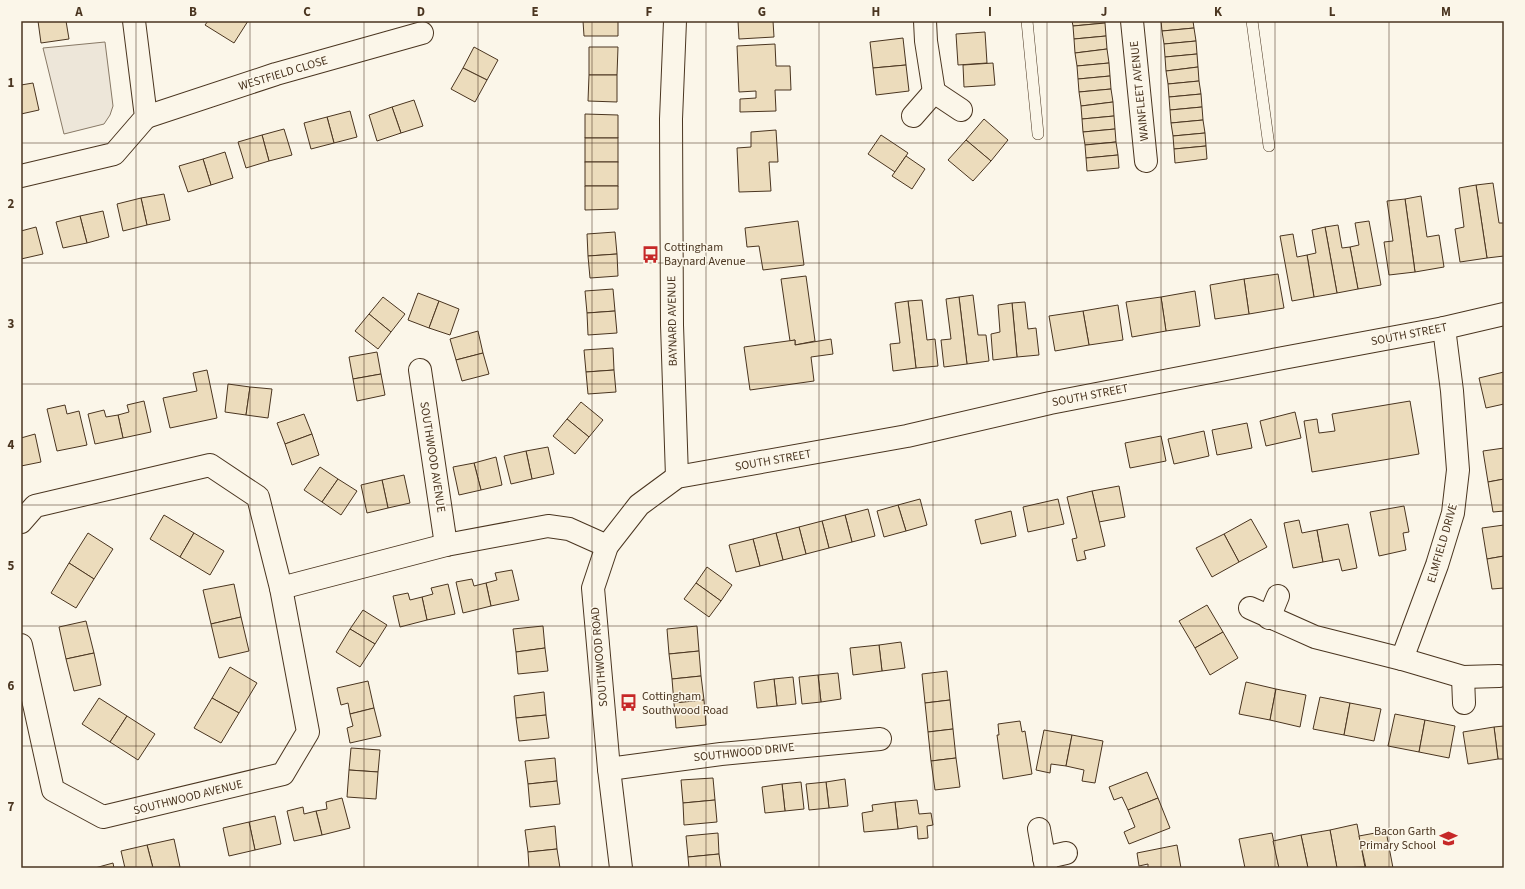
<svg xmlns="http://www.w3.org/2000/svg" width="1525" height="889" viewBox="0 0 1525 889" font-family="'Source Sans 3',sans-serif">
<rect width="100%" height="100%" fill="#fbf6e9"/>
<!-- green -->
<polygon fill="#ede6d9" stroke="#887966" points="105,42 113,106 110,115 104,124 64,134 43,48"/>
<!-- building -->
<g fill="#ecdcbc" stroke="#4a3520">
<polygon points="38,21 66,21 69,39 41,43"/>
<polygon points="208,21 248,21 234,43 205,25"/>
<polygon points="583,21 618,21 618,36 584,36"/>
<polygon points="738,21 773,21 774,37 739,39"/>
<polygon points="1072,21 1105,21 1105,23 1073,26"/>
<polygon points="1161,21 1193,21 1194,28 1162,31"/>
<polygon points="1105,23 1106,36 1074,39 1073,26"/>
<polygon points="1194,28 1196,41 1164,44 1162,31"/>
<polygon points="985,32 987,63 958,65 956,34"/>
<polygon points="1106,36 1107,49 1075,53 1074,39"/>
<polygon points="903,38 906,65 873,68 870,42"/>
<polygon points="1196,41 1197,54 1165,57 1164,44"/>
<polygon points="775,44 776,66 790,66 791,90 775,90 776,111 740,112 740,99 756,98 756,91 739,92 737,46"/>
<polygon points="474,47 498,60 487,80 463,68"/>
<polygon points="589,47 618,47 617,75 589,75"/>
<polygon points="1107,49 1109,63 1077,66 1075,53"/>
<polygon points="1197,54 1198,67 1166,71 1165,57"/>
<polygon points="993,63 995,85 964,87 963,65"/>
<polygon points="1109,63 1110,76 1078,79 1077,66"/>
<polygon points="906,65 909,91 876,95 873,68"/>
<polygon points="1198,67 1199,81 1168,84 1166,71"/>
<polygon points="463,68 487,80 475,102 451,89"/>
<polygon points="589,75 617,75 617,102 588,101"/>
<polygon points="1110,76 1111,89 1079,92 1078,79"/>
<polygon points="1199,81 1201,94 1169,97 1168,84"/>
<polygon points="33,83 39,110 21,114 21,85"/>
<polygon points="1111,89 1113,102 1081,106 1079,92"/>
<polygon points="1201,94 1202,107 1170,110 1169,97"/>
<polygon points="414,100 423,126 401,133 392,107"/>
<polygon points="1113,102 1114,116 1082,119 1081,106"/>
<polygon points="392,107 401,133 377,141 369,115"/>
<polygon points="1202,107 1203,120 1171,123 1170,110"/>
<polygon points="350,111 357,137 334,143 327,117"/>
<polygon points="585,114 618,115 618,138 585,138"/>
<polygon points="1114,116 1115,129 1083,132 1082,119"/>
<polygon points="327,117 334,143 311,149 304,123"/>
<polygon points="984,119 1008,140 991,161 966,140"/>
<polygon points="1203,120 1205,133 1173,136 1171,123"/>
<polygon points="284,129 292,155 269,161 262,135"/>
<polygon points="1115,129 1116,142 1085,145 1083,132"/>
<polygon points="776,130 778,162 769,162 771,191 739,192 737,148 751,147 751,132"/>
<polygon points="1205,133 1206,146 1174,149 1173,136"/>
<polygon points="262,135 269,161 246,168 238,142"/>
<polygon points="881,135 908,153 895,172 868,154"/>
<rect x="585" y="138" width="33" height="24"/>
<polygon points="966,140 991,161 973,181 948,160"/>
<polygon points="1116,142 1118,155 1086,158 1085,145"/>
<polygon points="1206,146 1207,159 1175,163 1174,149"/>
<polygon points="225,152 233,178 211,185 203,159"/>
<polygon points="1118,155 1119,168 1087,171 1086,158"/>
<polygon points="906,156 925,169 912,189 892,176"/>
<polygon points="203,159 211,185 188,192 179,166"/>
<rect x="585" y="162" width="33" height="24"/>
<polygon points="1493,183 1499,223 1504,223 1504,256 1487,258 1476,185"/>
<polygon points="1476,185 1487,258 1460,262 1455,229 1464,227 1459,188"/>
<polygon points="585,186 618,186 618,209 585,210"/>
<polygon points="164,194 170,220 147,225 141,198"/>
<polygon points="1421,196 1427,237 1439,235 1444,267 1415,272 1405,199"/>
<polygon points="141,198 147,225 123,231 117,204"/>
<polygon points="1405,199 1415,272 1389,275 1384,242 1393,241 1387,201"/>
<polygon points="103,211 109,237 87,243 80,216"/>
<polygon points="80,216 87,243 63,248 56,222"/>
<polygon points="798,221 804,265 763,270 759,246 747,247 745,228"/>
<polygon points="1369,221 1381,285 1358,289 1350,247 1359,245 1355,223"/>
<polygon points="1338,225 1342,248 1350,247 1358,289 1337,293 1325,227"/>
<polygon points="36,227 43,254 21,259 21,231"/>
<polygon points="1325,227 1337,293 1314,297 1307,255 1316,253 1312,230"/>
<polygon points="615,232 617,254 588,256 587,234"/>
<polygon points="1293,234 1297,257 1307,255 1314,297 1292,301 1280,236"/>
<polygon points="617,254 618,276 590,278 588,256"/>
<polygon points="1278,274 1284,308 1249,314 1244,279"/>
<polygon points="806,276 815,341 795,345 795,340 790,341 781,279"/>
<polygon points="1244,279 1249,314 1215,319 1210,285"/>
<polygon points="613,289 615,311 587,313 585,291"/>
<polygon points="1195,291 1200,326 1166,331 1161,297"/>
<polygon points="418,293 439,301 429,328 408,320"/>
<polygon points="973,295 978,335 986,335 989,361 967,364 959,297"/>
<polygon points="383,297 405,314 391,332 369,314"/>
<polygon points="959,297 967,364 944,367 941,340 951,339 946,299"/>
<polygon points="1161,297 1166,331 1132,337 1126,302"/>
<polygon points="922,300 927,340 935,339 938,366 916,368 908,301"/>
<polygon points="439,301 459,309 450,335 429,328"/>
<polygon points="908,301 916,368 893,371 890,344 900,343 895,303"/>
<polygon points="1025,302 1028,329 1036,328 1039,355 1017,357 1012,303"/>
<polygon points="1012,303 1017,357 993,360 991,334 1000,332 998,305"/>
<polygon points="1118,305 1123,340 1089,345 1083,311"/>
<polygon points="615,311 617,333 588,335 587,313"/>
<polygon points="1083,311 1089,345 1055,351 1049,316"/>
<polygon points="369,314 391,332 378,349 355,331"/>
<polygon points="478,331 483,353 456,360 450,339"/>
<polygon points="831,339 833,354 811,357 814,381 750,390 744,347 795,340 795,345"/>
<polygon points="613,348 614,370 586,372 584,350"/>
<polygon points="377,352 381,374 353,379 349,357"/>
<polygon points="483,353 489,374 462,381 456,360"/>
<polygon points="207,370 217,418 170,428 163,398 197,391 193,373"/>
<polygon points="614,370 616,392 588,394 586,372"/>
<polygon points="1504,372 1504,404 1486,408 1479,378"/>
<polygon points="381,374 385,395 357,401 353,379"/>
<polygon points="228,384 250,387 246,415 225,412"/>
<polygon points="250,387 272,389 268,418 246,415"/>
<polygon points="144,401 151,432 123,438 118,415 129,412 127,405"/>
<polygon points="1410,401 1419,454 1312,472 1304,421 1317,419 1319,433 1335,431 1332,414"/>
<polygon points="581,402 603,420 589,437 567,419"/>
<polygon points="65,405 67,414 79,411 87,445 57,451 47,409"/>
<polygon points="104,410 106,417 118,415 123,438 95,444 88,414"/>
<polygon points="1295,412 1301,438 1266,446 1260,421"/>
<polygon points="304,414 312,434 285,444 277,423"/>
<polygon points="567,419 589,437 575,454 553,436"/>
<polygon points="1247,423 1252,448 1217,455 1212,430"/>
<polygon points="1204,431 1209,456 1174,464 1168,439"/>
<polygon points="35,434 41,462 21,466 21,438"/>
<polygon points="312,434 319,455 292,465 285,444"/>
<polygon points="1161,436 1166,461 1130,468 1125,443"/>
<polygon points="548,447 554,474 532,479 526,451"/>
<polygon points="1504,448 1504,479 1488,482 1483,451"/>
<polygon points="526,451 532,479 511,484 504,456"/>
<polygon points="496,457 502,485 481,490 474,463"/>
<polygon points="474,463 481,490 459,495 453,467"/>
<polygon points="320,467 338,479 322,502 304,490"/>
<polygon points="404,475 410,503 388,508 382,480"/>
<polygon points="338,479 357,491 341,515 322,502"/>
<polygon points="1504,479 1504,511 1493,512 1488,482"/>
<polygon points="382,480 388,508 367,513 361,485"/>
<polygon points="1119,486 1125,517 1099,522 1092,491"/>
<polygon points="1092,491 1105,546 1084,551 1086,559 1077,561 1072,539 1077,538 1067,497"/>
<polygon points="920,499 927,525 906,531 898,505"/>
<polygon points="1058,499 1064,524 1028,532 1023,507"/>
<polygon points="898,505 906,531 884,537 877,511"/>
<polygon points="1404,506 1409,532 1403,533 1406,550 1379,556 1370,512"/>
<polygon points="868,509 875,536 852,542 845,515"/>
<polygon points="1011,511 1016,536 981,544 975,520"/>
<polygon points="164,515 194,533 180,557 150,539"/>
<polygon points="845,515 852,542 829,548 822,521"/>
<polygon points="1251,519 1267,547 1239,562 1224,534"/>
<polygon points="1299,520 1302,533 1317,530 1323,562 1293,568 1284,523"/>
<polygon points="822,521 829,548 806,554 799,527"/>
<polygon points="1348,524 1357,568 1342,571 1339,559 1323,562 1317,530"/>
<polygon points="1504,525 1504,556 1487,559 1482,528"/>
<polygon points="799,527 806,554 783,560 776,533"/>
<polygon points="88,533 113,549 94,579 69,563"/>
<polygon points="194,533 224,551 210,575 180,557"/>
<polygon points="776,533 783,560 760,566 753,539"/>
<polygon points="1224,534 1239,562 1212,577 1196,548"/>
<polygon points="753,539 760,566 736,572 729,545"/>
<polygon points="1504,556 1504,588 1492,589 1487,559"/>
<polygon points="69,563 94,579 76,608 51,593"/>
<polygon points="707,567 732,585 721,601 696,583"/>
<polygon points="512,570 519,600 491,606 486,583 497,580 495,573"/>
<polygon points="472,579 474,586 486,583 491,606 463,613 456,582"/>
<polygon points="696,583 721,601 709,617 684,599"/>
<polygon points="234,584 241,617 211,624 203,590"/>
<polygon points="448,584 455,614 427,620 422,597 433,594 431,588"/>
<polygon points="408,593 410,600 422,597 427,620 400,627 393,596"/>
<polygon points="1207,605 1223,632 1195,648 1179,621"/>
<polygon points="363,610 387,625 375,644 350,629"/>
<polygon points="241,617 249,651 219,658 211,624"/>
<polygon points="86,621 94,653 66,659 59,627"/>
<polygon points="543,626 545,648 516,652 513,629"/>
<polygon points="697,626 699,651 669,654 667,629"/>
<polygon points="350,629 375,644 360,667 336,652"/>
<polygon points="1223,632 1238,658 1210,675 1195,648"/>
<polygon points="901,642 905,668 882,671 879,645"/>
<polygon points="879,645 882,671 853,675 850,648"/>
<polygon points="545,648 548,671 518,674 516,652"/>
<polygon points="699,651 701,676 672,679 669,654"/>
<polygon points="94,653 101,685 74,691 66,659"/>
<polygon points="230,667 257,683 239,713 212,698"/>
<polygon points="947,671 950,700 925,703 922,674"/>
<polygon points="838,673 841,699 821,702 818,675"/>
<polygon points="818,675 821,702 802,704 799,677"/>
<polygon points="701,676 704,700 674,703 672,679"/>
<polygon points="793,677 796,704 777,706 774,679"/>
<polygon points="774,679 777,706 757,708 754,682"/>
<polygon points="368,681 374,708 350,714 348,703 341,705 337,688"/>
<polygon points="1246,682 1276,689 1270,720 1239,714"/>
<polygon points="1276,689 1306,695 1300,727 1270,720"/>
<polygon points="544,692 546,715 516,718 514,696"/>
<polygon points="1320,697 1350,703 1344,735 1313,729"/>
<polygon points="99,698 127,716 110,742 82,724"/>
<polygon points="212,698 239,713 221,743 194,728"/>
<polygon points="704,700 706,725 676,728 674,703"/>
<polygon points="950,700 953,729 928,732 925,703"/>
<polygon points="1350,703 1381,709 1374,741 1344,735"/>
<polygon points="374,708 381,736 350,743 347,728 353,726 350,714"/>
<polygon points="1395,714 1425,720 1419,752 1388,746"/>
<polygon points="546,715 549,738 519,741 516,718"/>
<polygon points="127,716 155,734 138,760 110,742"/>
<polygon points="1425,720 1455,726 1449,758 1419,752"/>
<polygon points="1020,721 1022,732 1025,731 1032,774 1003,779 997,735 999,735 998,724"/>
<polygon points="1504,726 1504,759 1498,759 1494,727"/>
<polygon points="1494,727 1498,759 1468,764 1463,732"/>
<polygon points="953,729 956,758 931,761 928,732"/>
<polygon points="1044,730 1072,735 1066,766 1051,764 1050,773 1036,770"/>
<polygon points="1072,735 1103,741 1095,783 1082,781 1084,770 1066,766"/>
<polygon points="351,748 380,750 378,772 349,770"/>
<polygon points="555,758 557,781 528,784 525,761"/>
<polygon points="956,758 960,787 935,790 931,761"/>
<polygon points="349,770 378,772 376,799 347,797"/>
<polygon points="1147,772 1158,798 1128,810 1122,797 1114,800 1109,787"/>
<polygon points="713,778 715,800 683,803 681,780"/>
<polygon points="845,779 848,806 829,808 826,782"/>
<polygon points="557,781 560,804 530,807 528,784"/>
<polygon points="801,782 804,809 785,811 782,784"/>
<polygon points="826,782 829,808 809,810 806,784"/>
<polygon points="782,784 785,811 765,813 762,787"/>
<polygon points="342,798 350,828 322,835 316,811 327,809 326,802"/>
<polygon points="1158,798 1170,828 1129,844 1124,832 1135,827 1128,810"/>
<polygon points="715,800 717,822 684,825 683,803"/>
<polygon points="917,800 919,814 931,813 933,825 927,826 928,838 918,839 917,826 898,829 895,802"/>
<polygon points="895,802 898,829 864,832 862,813 873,811 872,805"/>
<polygon points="303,807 304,814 316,811 322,835 294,841 287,811"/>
<polygon points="275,816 281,844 255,850 249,822"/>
<polygon points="249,822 255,850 229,856 223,828"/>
<polygon points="1357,824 1365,867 1337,868 1330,830"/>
<polygon points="555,826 557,849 528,852 525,830"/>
<polygon points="1330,830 1337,868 1308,868 1301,835"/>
<polygon points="1386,831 1393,868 1366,868 1359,836"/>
<polygon points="718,833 719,854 688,857 686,836"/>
<polygon points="1272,833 1279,868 1245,868 1239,839"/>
<polygon points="1301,835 1308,868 1279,868 1273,841"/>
<polygon points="174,839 180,867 153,868 147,845"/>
<polygon points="147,845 153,868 125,868 121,851"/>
<polygon points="1177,845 1181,868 1148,868 1148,864 1139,866 1137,853"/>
<polygon points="557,849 560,868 529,868 528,852"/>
<polygon points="719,854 721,868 689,868 688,857"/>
<polygon points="113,863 114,868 95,868"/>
</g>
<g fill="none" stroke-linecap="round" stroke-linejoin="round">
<defs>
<g id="lane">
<polyline points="1027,21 1038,134"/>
<polyline points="1252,21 1269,146"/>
</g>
<g id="street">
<polyline points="925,21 926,41 934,92"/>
<polyline points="1132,21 1146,161"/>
<polyline points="913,116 934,92 961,110"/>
<polyline points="146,117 276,74 422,33"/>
<polyline points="21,176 114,154 146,117 134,21"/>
<polyline points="420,370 446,545"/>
<polyline points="21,522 35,506 210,465 258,497 281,588 308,732 283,774 103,817 53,790 21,645"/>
<polyline points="281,588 446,545 548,526 569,529 607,546"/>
<polyline points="1250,608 1315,637 1402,659 1437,565 1453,513 1458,470 1452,391 1444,328"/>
<polyline points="1269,618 1278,596"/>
<polyline points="1402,659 1463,677 1499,676"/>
<polyline points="1463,677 1464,703"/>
<polyline points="609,769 721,754 880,739"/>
<polyline points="1039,829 1046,868"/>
<polyline points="1044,858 1066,853"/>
</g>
<g id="secondary">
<polyline points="675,21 671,119 672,325 677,477"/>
<polyline points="621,868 609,769 593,588 607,546 639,505 677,477 907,436 1050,403 1283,358 1444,328 1504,314"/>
</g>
</defs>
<!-- lane casing -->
<use href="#lane" stroke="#4a3520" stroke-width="12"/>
<!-- street casing -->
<use href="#street" stroke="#4a3520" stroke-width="24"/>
<!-- secondary casing -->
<use href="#secondary" stroke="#4a3520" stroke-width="24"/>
<!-- lane -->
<use href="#lane" stroke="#fbf6e9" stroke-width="11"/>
<!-- street -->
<use href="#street" stroke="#fbf6e9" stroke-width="22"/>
<!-- secondary -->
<use href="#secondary" stroke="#fbf6e9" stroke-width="22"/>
</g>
<!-- grid -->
<path fill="none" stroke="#4a3520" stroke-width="1" stroke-opacity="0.55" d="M136,21V868M250,21V868M364,21V868M478,21V868M592,21V868M706,21V868M819,21V868M933,21V868M1047,21V868M1161,21V868M1275,21V868M1389,21V868M21,143H1504M21,263H1504M21,384H1504M21,505H1504M21,626H1504M21,746H1504"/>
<!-- icons -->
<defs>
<symbol id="bus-bare" viewBox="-9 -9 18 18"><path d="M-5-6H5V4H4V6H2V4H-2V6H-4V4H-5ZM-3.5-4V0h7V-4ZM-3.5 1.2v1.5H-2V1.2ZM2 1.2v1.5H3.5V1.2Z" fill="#c62828" stroke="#fbf6e9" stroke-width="2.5" paint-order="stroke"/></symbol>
<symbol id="school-bare" viewBox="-9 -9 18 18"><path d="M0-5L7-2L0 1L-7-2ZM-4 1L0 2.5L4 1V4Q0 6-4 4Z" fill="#c62828" stroke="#fbf6e9" stroke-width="2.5" paint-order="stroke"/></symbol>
</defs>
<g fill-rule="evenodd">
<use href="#bus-bare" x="638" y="242" width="25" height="25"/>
<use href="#bus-bare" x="616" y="690" width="25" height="25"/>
<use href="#school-bare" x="1436" y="826" width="25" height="25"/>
</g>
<g text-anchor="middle" stroke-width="3" stroke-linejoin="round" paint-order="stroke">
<!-- street labels -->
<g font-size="12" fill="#4a3520" stroke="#fbf6e9">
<text transform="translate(283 73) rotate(-17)" y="4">WESTFIELD CLOSE</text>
<text transform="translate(1139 91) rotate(-96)" y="4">WAINFLEET AVENUE</text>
<text transform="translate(672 321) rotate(-91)" y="4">BAYNARD AVENUE</text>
<text transform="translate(1409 334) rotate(-11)" y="4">SOUTH STREET</text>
<text transform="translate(1090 395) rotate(-11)" y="4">SOUTH STREET</text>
<text transform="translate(433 457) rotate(81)" y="4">SOUTHWOOD AVENUE</text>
<text transform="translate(773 460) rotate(-10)" y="4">SOUTH STREET</text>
<text transform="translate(1442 543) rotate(-74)" y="4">ELMFIELD DRIVE</text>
<text transform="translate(599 657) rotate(-95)" y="4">SOUTHWOOD ROAD</text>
<text transform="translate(744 752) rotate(-6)" y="4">SOUTHWOOD DRIVE</text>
<text transform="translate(188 797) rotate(-14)" y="4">SOUTHWOOD AVENUE</text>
</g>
<!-- poi labels -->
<g font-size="12" fill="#4a3520" stroke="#fbf6e9" text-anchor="start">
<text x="664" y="251">Cottingham<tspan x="664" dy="14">Baynard Avenue</tspan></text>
<text x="642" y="700">Cottingham<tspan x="642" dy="14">Southwood Road</tspan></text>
<text x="1436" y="835" text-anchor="end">Bacon Garth<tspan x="1436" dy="14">Primary School</tspan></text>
</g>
</g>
<!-- border -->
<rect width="1525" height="889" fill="none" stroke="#fbf6e9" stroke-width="44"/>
<rect x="22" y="22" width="1481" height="845" fill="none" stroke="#4a3520" stroke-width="1.5"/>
<g font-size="13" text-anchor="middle" font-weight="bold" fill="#4a3520">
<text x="79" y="16">A</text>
<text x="193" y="16">B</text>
<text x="307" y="16">C</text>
<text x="421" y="16">D</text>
<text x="535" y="16">E</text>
<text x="649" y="16">F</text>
<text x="762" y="16">G</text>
<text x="876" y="16">H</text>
<text x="990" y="16">I</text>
<text x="1104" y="16">J</text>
<text x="1218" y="16">K</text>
<text x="1332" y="16">L</text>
<text x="1446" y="16">M</text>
<text x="11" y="87">1</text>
<text x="11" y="208">2</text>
<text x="11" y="328">3</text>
<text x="11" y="449">4</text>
<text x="11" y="570">5</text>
<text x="11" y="690">6</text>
<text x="11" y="811">7</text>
</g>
</svg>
